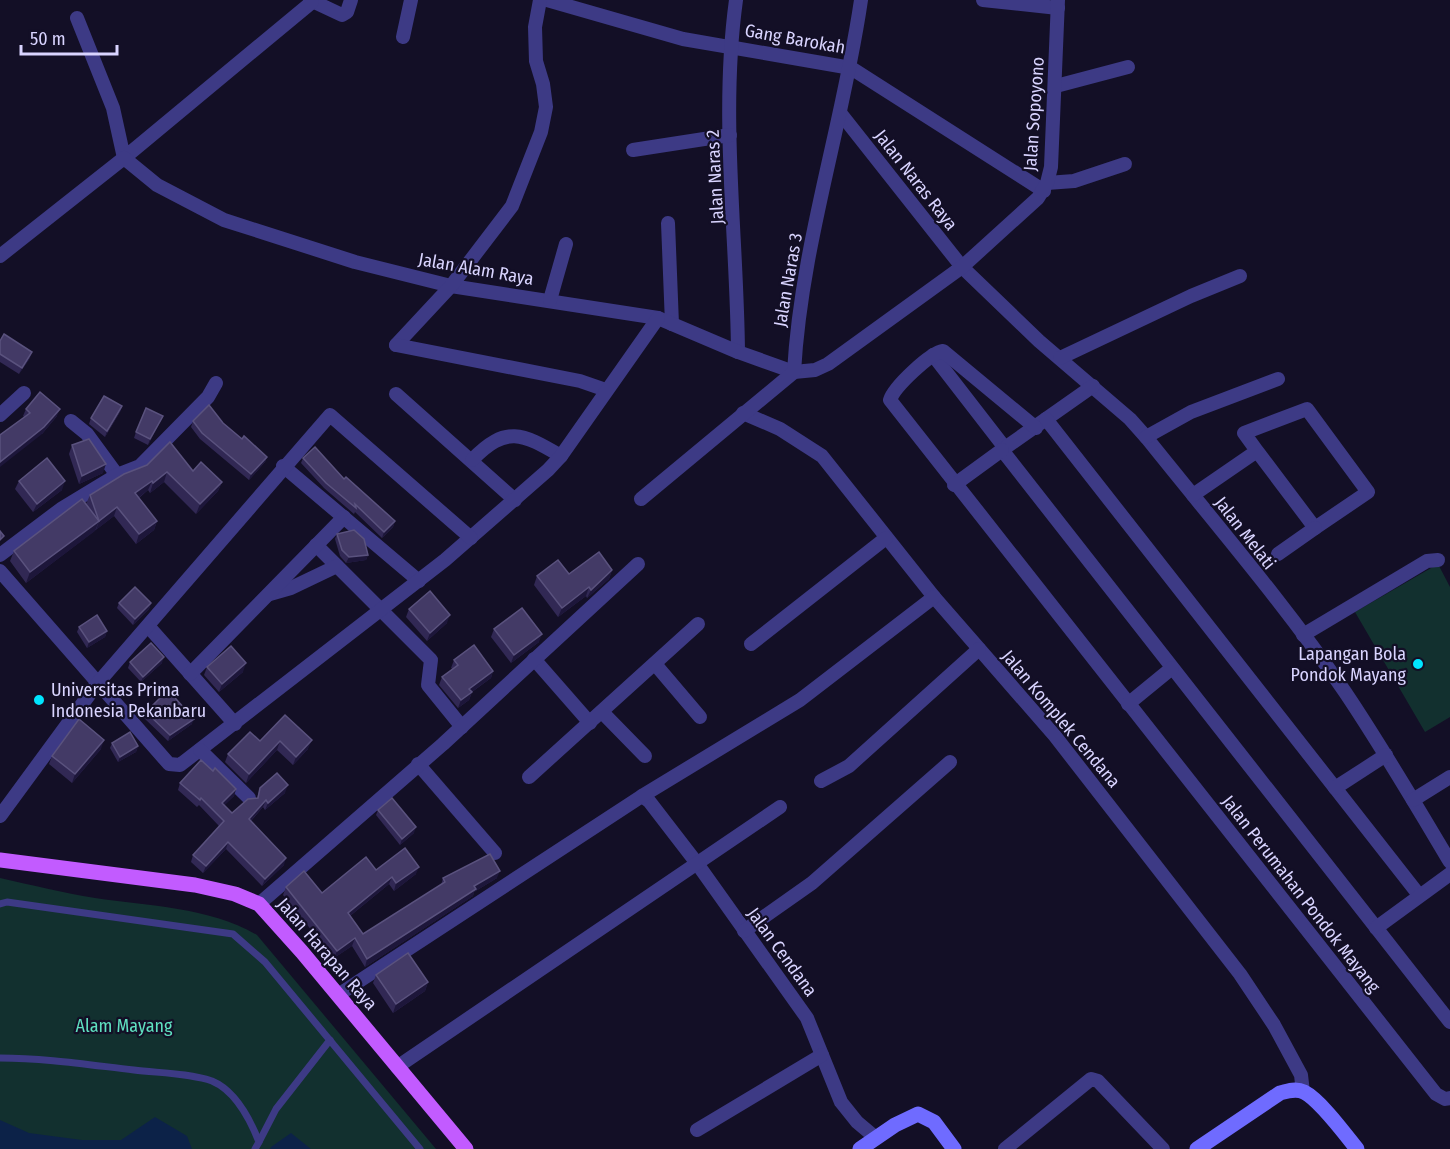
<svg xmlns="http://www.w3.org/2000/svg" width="1450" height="1149" viewBox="0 0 1450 1149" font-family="'Fira Sans Condensed',sans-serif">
<rect width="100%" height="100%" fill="#130f26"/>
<!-- green -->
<g fill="#12302f">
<polygon points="1438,564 1450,587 1450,717 1425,732 1355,612"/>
<path d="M0,878C32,885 63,893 95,898C149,906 209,907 257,935L436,1149H0Z"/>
</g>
<!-- water -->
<g fill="#0c2248">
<polygon points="155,1117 187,1136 192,1149 0,1149 0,1120 29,1133 82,1140 121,1140"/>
<polygon points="291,1133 311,1149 270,1149 271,1147"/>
</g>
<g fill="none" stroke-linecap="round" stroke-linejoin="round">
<!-- lane -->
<g stroke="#3d3a85" stroke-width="7">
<polyline points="0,904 7,902 233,934 265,962 420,1149"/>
<path d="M0,1058C45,1058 90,1065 134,1070C158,1073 188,1073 212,1081C236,1091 250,1119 259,1142L255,1149"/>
<polyline points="259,1142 276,1109 330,1040"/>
</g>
<!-- street -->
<g stroke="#3d3a85" stroke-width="14">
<polyline points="310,0 342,15 347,12 351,0"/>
<polyline points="547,0 683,39 851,68 1044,191"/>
<path d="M736,0C720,116 737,236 738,352"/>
<polyline points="983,0 1058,8"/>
<polyline points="77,18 113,108 124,158 312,2"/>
<polyline points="403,37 411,0"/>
<polyline points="1056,86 1128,67"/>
<path d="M841,114L962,267L1039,341L1130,419L1146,437C1213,521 1284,603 1345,692C1382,747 1416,805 1450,862"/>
<polyline points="633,150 730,135"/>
<polyline points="1047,183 1074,181 1125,164"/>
<polyline points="668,223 672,324"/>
<polyline points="0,256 124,158 157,185 224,220 355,262 451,286 658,318 738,352 794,372 815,370 828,364 962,267 1038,198 1047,183 1051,167 1058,0"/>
<polyline points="550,300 566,244"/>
<polyline points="396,345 451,286 512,206 541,132 546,107 543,84 536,61 535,27 540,0"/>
<polyline points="396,345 580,381 606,390"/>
<polyline points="933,355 1005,448"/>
<polyline points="1060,358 1191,296 1240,276"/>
<polyline points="1093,386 1002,450 1450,1022"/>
<polyline points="396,394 515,500"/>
<polyline points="743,413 780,429 822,456 934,597 1055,736 1240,974 1274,1025 1301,1075 1303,1092"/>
<polyline points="0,415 24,393"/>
<polyline points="1046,419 1419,895"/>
<polyline points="71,421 87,434 117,475"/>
<path d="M1036,428L943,351C930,353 894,387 890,400L1436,1094L1445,1099L1450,1098"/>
<polyline points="1146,437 1191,412 1278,379"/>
<path d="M472,460C506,425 522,433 561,456"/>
<polyline points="283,466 419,581"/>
<polyline points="954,485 1002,450"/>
<polyline points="1193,495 1257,451 1315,528 1368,492 1307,409 1244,433 1257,451"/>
<path d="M641,499L794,372C801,246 843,125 861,0"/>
<polyline points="316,545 431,660 428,685 462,727"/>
<polyline points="1278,554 1315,528"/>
<polyline points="0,555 61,509 117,475 140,466 208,397 216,383"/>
<polyline points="0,571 169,764 180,765 445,560 548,470 561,456 658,318"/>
<polyline points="270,594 291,588 337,566"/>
<polyline points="148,626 235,724"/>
<polyline points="1303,635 1427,561 1438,560"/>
<polyline points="751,644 886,538"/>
<polyline points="534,659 590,723"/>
<polyline points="655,664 700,717"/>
<polyline points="190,674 344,517"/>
<polyline points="1128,704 1172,668"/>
<polyline points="602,712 645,756"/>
<polyline points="200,750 249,798"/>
<polyline points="418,764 495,853"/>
<polyline points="529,777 698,624"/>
<polyline points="821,781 849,766 979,649"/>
<polyline points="1335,788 1386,755"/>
<polyline points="642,796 649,801 696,862 807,1018 841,1102 857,1122 876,1138"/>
<polyline points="1413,800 1450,777"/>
<polyline points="0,816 97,684 330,415 471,538"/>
<polyline points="259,904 443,744 638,564"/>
<polyline points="1376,928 1450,874"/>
<polyline points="744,931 812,883 950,762"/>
<polyline points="338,995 642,796 800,700 934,597"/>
<polyline points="397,1067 780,807"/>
<polyline points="697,1130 822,1055"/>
<polyline points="1005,1149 1091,1079 1098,1081 1163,1149"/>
</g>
<!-- secondary -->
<g stroke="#6f6bff" stroke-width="15">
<polyline points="860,1149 895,1125 918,1114 934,1122 954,1149"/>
<path d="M1197,1149L1280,1093C1287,1091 1296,1088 1304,1092C1320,1100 1345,1134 1357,1149"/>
</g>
<!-- primary -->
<polyline stroke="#c25bff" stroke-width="15" points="0,860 195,885 235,894 259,904 302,952 466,1149"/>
</g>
<!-- wall -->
<g fill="#312854">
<polygon points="0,341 30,358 19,374 0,362"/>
<polygon points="122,406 120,412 105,437 89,424 91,418"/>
<polygon points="26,409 57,416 42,434 23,416"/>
<polygon points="163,416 148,445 134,438 136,432"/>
<polygon points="193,421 223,423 242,439 267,457 265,462 249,480 200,439 191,427"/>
<polygon points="72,445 103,473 79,484 69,454"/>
<polygon points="303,458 344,479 395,521 393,527 382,538 355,512 354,514 324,488 301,463"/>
<polygon points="193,471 222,482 218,491 196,514 164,482 150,493 148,490 139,498 157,521 154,530 136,544 114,516 26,583 10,561 14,551 87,506 86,504 90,495 124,474"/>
<polygon points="19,481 62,490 33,512 15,489"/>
<polygon points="337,534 368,555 366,560 346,563 340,556 335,539"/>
<polygon points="612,570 609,579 587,598 586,596 558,617 534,585 537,576"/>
<polygon points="119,603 151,603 149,609 133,625 117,608"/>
<polygon points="409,609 447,623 427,641 406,617"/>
<polygon points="79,627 107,631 105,637 87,648 77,632"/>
<polygon points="494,629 539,642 511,663 491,637"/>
<polygon points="454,660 493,671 491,678 472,692 469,700 458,708 439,685 442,677 453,669 451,668"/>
<polygon points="130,662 162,663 141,682 128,668"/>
<polygon points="207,667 243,672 219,692 204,675"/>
<polygon points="146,712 192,724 168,741 144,718"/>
<polygon points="285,715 308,749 293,765 277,750 246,783 225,762 228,754 260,741"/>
<polygon points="112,743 138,746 136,752 118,762 110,748"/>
<polygon points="101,749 72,783 49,764 52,756"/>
<polygon points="213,771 236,789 234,796 224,805 232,813 257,798 260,788 285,793 265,810 263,807 251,821 284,865 262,886 226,849 203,873 191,862 193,855 219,826 199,805 197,807 178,790 180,783"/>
<polygon points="378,810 414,833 400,845 376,815"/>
<polygon points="376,870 416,874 394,891 389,884 350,916 363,934 441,885 443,878 497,878 474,892 473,896 365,967 352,946 334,958 283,895 286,887 322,893"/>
<polygon points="376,975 428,982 425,991 393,1013 373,983"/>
</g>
<!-- shaded-wall -->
<g fill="#1d163a">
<polygon points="32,352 30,358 19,374 22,368"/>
<polygon points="122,406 120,412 105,437 107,431"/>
<polygon points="60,409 57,416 42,434 0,467 0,462"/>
<polygon points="163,416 161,421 148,445 150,439"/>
<polygon points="267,457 265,462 249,480 251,474"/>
<polygon points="106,464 103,473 79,484 82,476"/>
<polygon points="167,472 164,482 150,493 153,483"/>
<polygon points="65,481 62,490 33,512 37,504"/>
<polygon points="152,481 148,490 132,503 135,493"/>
<polygon points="222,482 218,491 196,514 200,504"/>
<polygon points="117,507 114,516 96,530 99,521"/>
<polygon points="99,521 95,531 26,583 30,572"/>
<polygon points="157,521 154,530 136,544 139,534"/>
<polygon points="395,521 393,527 382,538 384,532"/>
<polygon points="368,555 366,560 346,563 349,557"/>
<polygon points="612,570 609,579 587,598 591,590"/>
<polygon points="589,587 586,596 558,617 562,608"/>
<polygon points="151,603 149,609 133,625 135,619"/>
<polygon points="450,615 447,623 427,641 430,633"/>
<polygon points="107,631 105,637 87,648 89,642"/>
<polygon points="542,634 539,642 511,663 514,655"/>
<polygon points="164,657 162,663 141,682 143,677"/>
<polygon points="246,663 243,672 219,692 222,684"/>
<polygon points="493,671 491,678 469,694 472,692 469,700 458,708 461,700 469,689"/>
<polygon points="194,719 192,724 168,741 170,735"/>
<polygon points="104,740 101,749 72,783 75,774"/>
<polygon points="312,740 308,749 293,765 296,757"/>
<polygon points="280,741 277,750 246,783 249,774"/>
<polygon points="138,746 136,752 118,762 120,757"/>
<polygon points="288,785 285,793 265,810 268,803"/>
<polygon points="236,789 234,796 220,810 222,803"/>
<polygon points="266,800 263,807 246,826 249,819"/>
<polygon points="416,827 414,833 400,845 402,839"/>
<polygon points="228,842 226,849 203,873 206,866"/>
<polygon points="286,858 284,865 262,886 265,879"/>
<polygon points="419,867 416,874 394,891 396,883"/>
<polygon points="500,871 497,878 474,892 473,896 365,967 367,959 474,886"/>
<polygon points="392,877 389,884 345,920 348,913"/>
<polygon points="355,938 352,946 334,958 337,951"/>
<polygon points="428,982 425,991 393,1013 396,1004"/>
</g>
<!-- building -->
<g fill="#433a66" stroke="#5a527e" stroke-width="1.5">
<polygon points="4,334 32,352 22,368 0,354 0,341"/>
<polygon points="40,392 60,409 44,427 0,462 0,435 30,413 26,409"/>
<polygon points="104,396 122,406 107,431 91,418"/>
<polygon points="209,405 223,423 242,439 244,436 267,457 251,474 202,433 193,421"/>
<polygon points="146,408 163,416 150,439 136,432"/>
<polygon points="89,439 106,464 82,476 72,445"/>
<polygon points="170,442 193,471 201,462 222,482 200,504 167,472 153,483 152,481 135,493 157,521 139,534 117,507 99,521 90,495 124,474 147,465"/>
<polygon points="315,447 344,479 346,477 395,521 384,532 355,504 356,508 326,483 303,458"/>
<polygon points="47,458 65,481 37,504 19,481"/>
<polygon points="82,499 99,521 30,572 14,551"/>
<polygon points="354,530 364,539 368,555 349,557 342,550 337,534"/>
<polygon points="0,531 4,536 0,540"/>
<polygon points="599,552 612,570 591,590 589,587 562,608 537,576 558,560 569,574"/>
<polygon points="135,587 151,603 135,619 119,603"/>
<polygon points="430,591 450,615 430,633 409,609"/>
<polygon points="522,608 542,634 514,655 494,629"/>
<polygon points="97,615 107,631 89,642 79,627"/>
<polygon points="151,643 164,657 143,677 130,662"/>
<polygon points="474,645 493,671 469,689 472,692 461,700 442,677 458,665 454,660"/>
<polygon points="231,646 246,663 222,684 207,667"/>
<polygon points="168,690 194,719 170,735 146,712"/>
<polygon points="285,715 312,740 296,757 280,741 249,774 228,754 250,732 260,741"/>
<polygon points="79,719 104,740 75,774 52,756"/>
<polygon points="130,732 138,746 120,757 112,743"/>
<polygon points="201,760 213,771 215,768 236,789 222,803 232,813 248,799 258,798 260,788 277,773 288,785 268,803 266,800 249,819 286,858 265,879 228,842 206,866 193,855 224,821 201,798 200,800 180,783"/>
<polygon points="392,798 416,827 402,839 378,810"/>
<polygon points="405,848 419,867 396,883 392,877 348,913 363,934 445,882 443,878 490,854 500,871 474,886 476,889 367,959 355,938 337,951 286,887 304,871 322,893 366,857 376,870"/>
<polygon points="408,953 428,982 396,1004 376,975"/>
</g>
<!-- markers -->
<g fill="#00e5ff" stroke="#130f26" stroke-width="2">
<circle cx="1418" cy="664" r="6"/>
<circle cx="39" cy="700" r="6"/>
</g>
<g text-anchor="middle" stroke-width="4.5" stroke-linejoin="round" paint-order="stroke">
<!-- street labels -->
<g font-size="18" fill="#d9d4ff" stroke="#130f26">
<text transform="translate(795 39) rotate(10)" y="6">Gang Barokah</text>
<text transform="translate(1034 114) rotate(-86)" y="6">Jalan Sopoyono</text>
<text transform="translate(715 177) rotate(-93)" y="6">Jalan Naras 2</text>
<text transform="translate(916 180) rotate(52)" y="6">Jalan Naras Raya</text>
<text transform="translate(476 269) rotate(10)" y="6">Jalan Alam Raya</text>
<text transform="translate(788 280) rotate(-80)" y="6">Jalan Naras 3</text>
<text transform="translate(1245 533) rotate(52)" y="6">Jalan Melati</text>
<text transform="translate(1061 719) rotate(50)" y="6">Jalan Komplek Cendana</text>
<text transform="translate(1301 894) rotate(52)" y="6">Jalan Perumahan Pondok Mayang</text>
<text transform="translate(782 952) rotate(54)" y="6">Jalan Cendana</text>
<text transform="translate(327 954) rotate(49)" y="6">Jalan Harapan Raya</text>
</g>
<!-- poi labels -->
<g font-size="18" fill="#d9d4ff" stroke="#130f26" text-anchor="end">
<text x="1406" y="660">Lapangan Bola<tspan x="1406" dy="21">Pondok Mayang</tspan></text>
<text x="51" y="696" text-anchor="start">Universitas Prima<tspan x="51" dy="21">Indonesia Pekanbaru</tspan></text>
</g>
<!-- park labels -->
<g font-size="18" fill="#5fe0c0" stroke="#130f26">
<text x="124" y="1032">Alam Mayang</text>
</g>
</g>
<!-- scale -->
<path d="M21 45v9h96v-9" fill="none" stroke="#d9d4ff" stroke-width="3"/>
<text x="30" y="45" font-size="18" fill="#d9d4ff" stroke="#130f26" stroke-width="4.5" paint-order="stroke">50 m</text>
</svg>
